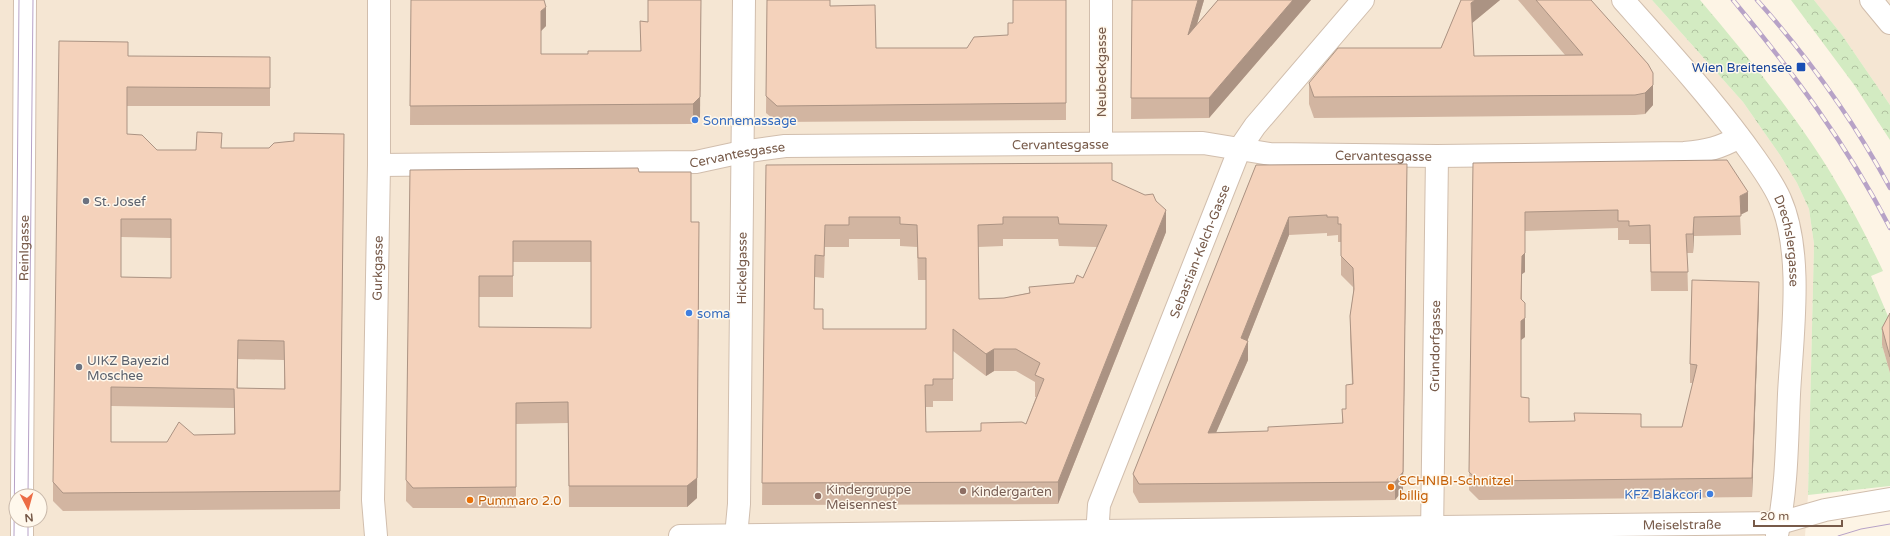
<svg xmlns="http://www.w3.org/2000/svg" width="1890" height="536" viewBox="0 0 1890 536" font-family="'Varela Round',sans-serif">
<defs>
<pattern id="forest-crowns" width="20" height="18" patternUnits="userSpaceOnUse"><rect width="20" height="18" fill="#d3ebc2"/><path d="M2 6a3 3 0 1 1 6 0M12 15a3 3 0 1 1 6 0" fill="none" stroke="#b0c1a0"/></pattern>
</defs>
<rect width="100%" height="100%" fill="#fdf4e5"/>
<!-- residential -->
<g fill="#f5e6d3" fill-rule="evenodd">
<path d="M0,0H1652L1743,102L1780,155L1797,183L1809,209L1814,244L1808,495L1805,536H0ZM16,496H40V520H16Z"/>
<polygon points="1814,0 1890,0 1890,105 1842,35"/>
</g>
<!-- forest -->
<g fill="url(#forest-crowns)">
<path d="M1652,0H1700C1743,51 1786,103 1822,159C1845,195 1865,233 1883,271L1871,276L1890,321L1882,345L1890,373V486L1808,495L1814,244L1809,209L1797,183L1780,155L1743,102Z"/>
<polygon points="1791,0 1814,0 1842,35 1890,105 1890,140 1855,86"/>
</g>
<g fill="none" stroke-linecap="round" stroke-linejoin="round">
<defs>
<g id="minor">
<path id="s1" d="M1623,0C1665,47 1707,93 1744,143C1757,161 1771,179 1780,199C1804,253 1792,336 1789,394C1787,441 1787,489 1777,535"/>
<polyline points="1871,0 1890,23"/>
<polyline points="1101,143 1101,0"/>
<path id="s2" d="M379,165L696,162L742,152L785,146L1203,143L1270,154L1437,156L1684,153C1707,151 1720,148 1739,137"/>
<path id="s3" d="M376,536L373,500L379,165V0"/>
<path id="s4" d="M680,536L1780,523L1825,510L1890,499"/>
<path id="s5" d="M736,536L739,504L744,0"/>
<path id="s6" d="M1097,536L1099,505L1240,148L1255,126L1363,0"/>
<path id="s7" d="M1432,536L1437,156"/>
</g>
<g id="tertiary">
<path id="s8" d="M22,496L25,0"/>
<polyline points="22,536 22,520"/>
</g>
</defs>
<!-- minor casing -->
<use href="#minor" stroke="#d1bead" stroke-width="24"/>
<!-- tertiary casing -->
<use href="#tertiary" stroke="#d1bead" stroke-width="24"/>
<!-- minor -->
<use href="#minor" stroke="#fff" stroke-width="22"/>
<!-- tertiary -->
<use href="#tertiary" stroke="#fff" stroke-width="22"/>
<!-- tram -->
<g stroke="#b7a2c7" stroke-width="1">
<polyline points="28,496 33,0"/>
<polyline points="28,520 28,536"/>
<polyline points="14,536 19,0"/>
<polyline points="1838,536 1861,529 1890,524"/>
</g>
<defs>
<g id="rail">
<path d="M1733,0C1792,71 1848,146 1890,228"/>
<path d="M1757,0C1808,57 1854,121 1890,188"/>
</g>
</defs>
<!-- rail casing -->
<use href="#rail" stroke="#b7a2c7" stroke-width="4.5"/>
<!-- rail -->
<use href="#rail" stroke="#fff8ec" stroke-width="3" stroke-dasharray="9" stroke-linecap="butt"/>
</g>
<!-- wall -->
<g fill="#d2b5a1" fill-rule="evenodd">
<polygon points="411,0 546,26 541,31 541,54 588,54 641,51 640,21 648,22 700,117 693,124 410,125"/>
<polygon points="767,0 830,6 876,48 967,48 1008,35 1013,23 1066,0 1066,120 777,122 766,113"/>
<polygon points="1132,0 1204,0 1197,24 1218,0 1311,0 1209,118 1131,119"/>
<polygon points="1461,0 1500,0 1472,23 1474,56 1565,55 1518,0 1591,0 1653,105 1645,114 1635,115 1314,118 1309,104 1309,83 1441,48"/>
<path d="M128,56L270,76V106H127V134L157,150H196L222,148H269L294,141L344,134L340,509L63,511L53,501V482ZM121,237L171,238V278L121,277ZM238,359L284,360V389L238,388ZM111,406L234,408V434L194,435L167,442H111Z"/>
<polygon points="1473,163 1748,211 1740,215 1741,235 1694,236 1693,253 1687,253 1688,291 1651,291 1650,244 1629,244 1629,240 1618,240 1618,228 1525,231 1525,272 1522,274 1522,299 1525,322 1525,337 1521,340 1521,397 1529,422 1641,427 1682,427 1693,383 1690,383 1690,364 1759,301 1752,497 1479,500 1469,490"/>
<path d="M1407,164L1403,490L1395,500L1139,503L1133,492V474L1256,165ZM1327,233V236L1338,235V242H1341V275L1353,287V294L1350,316V335L1352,384L1346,409H1342V423L1268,431L1216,432L1248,360L1247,341L1289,235Z"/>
<path d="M766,165L1112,180L1166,232L1058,504L762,505ZM849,239H900V246L917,247L918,280H926V329H823L814,309L815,277L824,278L825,247H849ZM1003,239H1058L1059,246L1097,247L1083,278L1074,283L1004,298L979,299L978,247L1003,246ZM953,351L986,376L994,371H1016L1035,382V397H1036L1026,424L981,423V431L926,432V407H933V401H953Z"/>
<path d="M410,170L639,172L691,222L697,498L687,507H569L568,423L516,424V508H413L406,501ZM513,262H591V328L479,327V297H513Z"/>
<polygon points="1890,313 1890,373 1882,345 1882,328"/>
</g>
<!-- shaded-wall -->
<g fill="#ab9383">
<polygon points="701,0 700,117 693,124 693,104"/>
<polygon points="1198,0 1204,0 1188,55 1188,35"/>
<polygon points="1293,0 1311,0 1209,118 1209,98"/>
<polygon points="1475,0 1500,0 1471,24 1471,3"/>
<polygon points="546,7 546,26 541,31 541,11"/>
<polygon points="1653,73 1653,105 1645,114 1645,93"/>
<polygon points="1407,164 1403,490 1395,500 1395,482"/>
<polygon points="1748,192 1748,211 1740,215 1740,196"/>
<polygon points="1166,210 1166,232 1058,504 1058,482"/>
<polygon points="1289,217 1289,235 1241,357 1241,338"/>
<polygon points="1694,217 1694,236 1693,253 1693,234"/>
<polygon points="699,222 697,498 687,507 687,486"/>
<polygon points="1525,253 1525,272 1522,274 1522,256"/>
<polygon points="1759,282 1759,301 1752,497 1752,478"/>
<polygon points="1525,303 1525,337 1521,340 1521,321"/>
<polygon points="1248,341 1248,360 1208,451 1208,433"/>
<polygon points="994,349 994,371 986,376 986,354"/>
</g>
<!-- building -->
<g fill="#f4d2bb" stroke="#ab9383" fill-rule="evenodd">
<polygon points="411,0 544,0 546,7 541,11 541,54 588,54 588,51 641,51 640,21 648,22 648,0 701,0 700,97 693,104 410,106"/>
<polygon points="767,0 830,0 830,6 875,5 876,48 967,48 974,37 1008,35 1008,23 1013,23 1013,0 1066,0 1066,103 777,106 766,96"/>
<polygon points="1132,0 1198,0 1188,35 1218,0 1293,0 1209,98 1131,98"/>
<polygon points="1461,0 1475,0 1471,3 1474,56 1583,55 1536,0 1591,0 1648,64 1653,73 1653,85 1645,93 1635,95 1314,97 1309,83 1338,48 1441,48"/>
<path d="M59,41L128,42V56L270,57V88L127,87V134L142,135L157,150H196L197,132L222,133L221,148H269L274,143L294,141V133L344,134L340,491L63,493L53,482ZM121,219H171V278L121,277ZM238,340L284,341L285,389L237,388ZM111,387L234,389L235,434L194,435L179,422L167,442H111Z"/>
<polygon points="1727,160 1748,192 1740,196 1741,216 1694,217 1693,234 1686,234 1688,272 1651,272 1650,225 1629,226 1629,221 1618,221 1618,210 1525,212 1525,253 1522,256 1521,299 1525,303 1525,318 1521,321 1521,397 1529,398 1529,422 1575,421 1574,413 1641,414 1641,427 1682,427 1697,365 1690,364 1692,280 1759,282 1752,478 1479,481 1469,472 1473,163"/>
<path d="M1112,163V180L1145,195L1153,194L1156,201L1166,210L1058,482L762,483L766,165ZM849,217H900V224L917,225L918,258H926V329H823V309H814L815,255L824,256L825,225H849ZM1003,217H1058L1059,224L1107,225L1083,278L1077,275L1074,283L1029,287L1030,293L1004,298L979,299L978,225L1003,224ZM953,329L986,354L994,349H1016L1040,363L1035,375L1044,379L1026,424L1022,422L981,423V431L926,432L925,385H933V379H953Z"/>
<path d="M1407,164L1403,472L1395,482L1139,484L1133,474L1256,165ZM1327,215V217H1338V224H1341V256L1353,268L1354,289L1350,316L1353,384L1346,385V409H1342L1343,423L1268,427V431L1208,433L1248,341L1241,338L1289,217Z"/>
<path d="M638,168L639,172H691V222H699L697,478L687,486H569L568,402L516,403V487L413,488L406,480L410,170ZM513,241H591V328L479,327V276H513Z"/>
<polygon points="1890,313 1890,357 1882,328"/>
</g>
<!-- markers -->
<rect fill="#1a4fb4" stroke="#fff8ec" stroke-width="1.5" x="1796" y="62" width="10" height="10" rx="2"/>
<g fill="#3f7fe0" stroke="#fff8ec" stroke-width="1.5">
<circle cx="695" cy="120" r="4"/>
<circle cx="689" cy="313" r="4"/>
<circle cx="1710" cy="494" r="4"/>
</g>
<g fill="#6b7280" stroke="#fff8ec" stroke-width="1.5">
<circle cx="86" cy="201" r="4"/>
<circle cx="79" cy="367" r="4"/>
</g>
<g fill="#e8710a" stroke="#fff8ec" stroke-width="1.5">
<circle cx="1391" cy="487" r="4"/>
<circle cx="470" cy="500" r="4"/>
</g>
<g fill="#8d6e63" stroke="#fff8ec" stroke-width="1.5">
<circle cx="963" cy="491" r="4"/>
<circle cx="818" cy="496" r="4"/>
</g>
<g text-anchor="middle" stroke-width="3" stroke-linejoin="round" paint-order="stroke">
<!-- transit labels -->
<g font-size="13" fill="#164399" stroke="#fff8ec" text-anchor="end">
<text x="1792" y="72">Wien Breitensee</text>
</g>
<!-- street labels -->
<g font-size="13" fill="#775a49" stroke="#fff8ec">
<text transform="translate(1101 72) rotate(-90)" y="5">Neubeckgasse</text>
<text dy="5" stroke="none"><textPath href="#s2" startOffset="683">Cervantesgasse</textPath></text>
<text dy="5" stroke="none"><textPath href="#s2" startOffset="359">Cervantesgasse</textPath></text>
<text dy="5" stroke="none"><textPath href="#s2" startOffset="1007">Cervantesgasse</textPath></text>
<text dy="5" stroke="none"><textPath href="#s1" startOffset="297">Drechslergasse</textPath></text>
<text dy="5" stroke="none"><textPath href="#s8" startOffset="248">Reinlgasse</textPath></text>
<text dy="5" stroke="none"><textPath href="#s6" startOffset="304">Sebastian-Kelch-Gasse</textPath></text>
<text dy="5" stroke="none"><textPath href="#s3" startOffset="268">Gurkgasse</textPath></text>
<text dy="5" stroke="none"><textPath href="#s5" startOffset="268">Hickelgasse</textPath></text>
<text dy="5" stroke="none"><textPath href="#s7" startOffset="190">Gründorfgasse</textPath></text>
<text dy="5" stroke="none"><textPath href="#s4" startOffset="1002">Meiselstraße</textPath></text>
</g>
<!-- shop labels -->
<g font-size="13" fill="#366cbe" stroke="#fff8ec" text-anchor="start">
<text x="703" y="125">Sonnemassage</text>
<text x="697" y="318">soma</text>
<text x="1702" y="499" text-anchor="end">KFZ Blakcori</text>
</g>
<!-- worship labels -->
<g font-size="13" fill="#5b616d" stroke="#fff8ec" text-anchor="start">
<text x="94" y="206">St. Josef</text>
<text x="87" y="365">UIKZ Bayezid<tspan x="87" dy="15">Moschee</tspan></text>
</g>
<!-- food labels -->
<g font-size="13" fill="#c56008" stroke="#fff8ec" text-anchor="start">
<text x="1399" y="485">SCHNIBI-Schnitzel<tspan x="1399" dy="15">billig</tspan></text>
<text x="478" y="505">Pummaro 2.0</text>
</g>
<!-- education labels -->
<g font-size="13" fill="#785e54" stroke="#fff8ec" text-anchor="start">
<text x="826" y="494">Kindergruppe<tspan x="826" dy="15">Meisennest</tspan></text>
<text x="971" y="496">Kindergarten</text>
</g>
</g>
<!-- north arrow -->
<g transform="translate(28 508) rotate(174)"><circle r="19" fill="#fff8ec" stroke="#c9b9ab"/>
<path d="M0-3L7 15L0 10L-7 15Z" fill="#ec6c45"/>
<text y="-6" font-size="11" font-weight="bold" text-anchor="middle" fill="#775a49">N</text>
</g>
<!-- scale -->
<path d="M1754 520v6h88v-6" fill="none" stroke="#775a49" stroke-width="2"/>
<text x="1760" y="520" font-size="12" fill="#775a49" stroke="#fff8ec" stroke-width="3" paint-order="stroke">20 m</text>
</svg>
